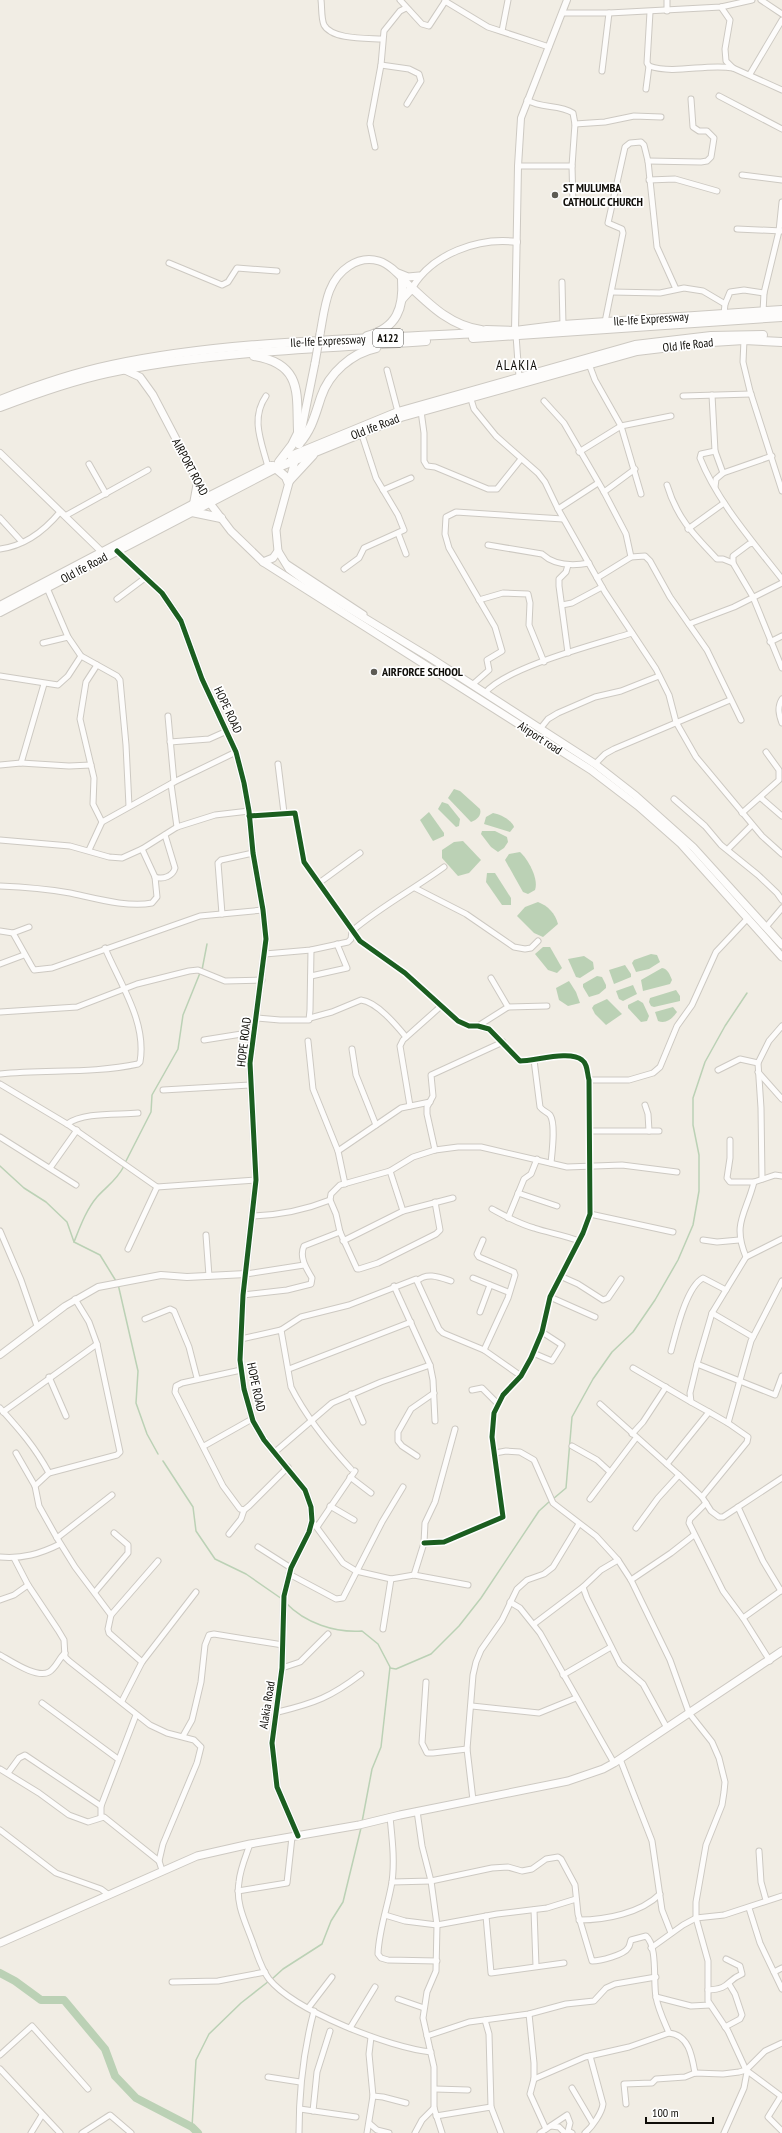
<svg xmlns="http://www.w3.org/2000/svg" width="782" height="2133" viewBox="0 0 782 2133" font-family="'PT Sans Narrow',sans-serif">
<rect width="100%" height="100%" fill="#f1ede4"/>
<!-- water -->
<g fill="#bbd1b5">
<path d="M454,789L460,791L480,809C482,815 477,820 471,822L448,798Z"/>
<polygon points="442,802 448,804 460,819 459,826 456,827 438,809"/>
<polygon points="429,812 444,833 444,836 433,841 420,820"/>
<path d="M493,813C500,814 513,821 514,827L510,832L484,824L486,817Z"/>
<polygon points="482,831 495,831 507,837 508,842 504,848 498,852 491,847 481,834"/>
<polygon points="463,841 481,860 469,873 458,876 442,858 442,850 454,842"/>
<path d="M520,852C528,859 539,879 535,890L528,894L523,892L505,860L509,854Z"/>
<polygon points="487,873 495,873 511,898 511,905 502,905 486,882"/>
<path d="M538,902C548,906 555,913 558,924L543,937L534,933L517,916L525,907Z"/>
<polygon points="543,947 550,947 562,968 557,973 548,970 535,954"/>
<polygon points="651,954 657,955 660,962 649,969 636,972 632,963 634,960"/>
<polygon points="584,956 593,962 594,969 580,978 576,977 568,959"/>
<polygon points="625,965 631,974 631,977 614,984 609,970"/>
<path d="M662,968C668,969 670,975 672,980L670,984L643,991L641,980Z"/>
<polygon points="597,976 602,977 606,985 606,988 599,994 589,997 583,987 583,984"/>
<polygon points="569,981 576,992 580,1003 568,1006 559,1000 556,988"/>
<polygon points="633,985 637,994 623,1001 619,999 616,991"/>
<polygon points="676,990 680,996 680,1001 654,1007 651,1006 649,1002 650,998"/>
<polygon points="607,999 622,1014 606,1025 595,1014 592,1008 594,1005"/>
<polygon points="638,1000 643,1003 649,1016 647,1021 641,1022 628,1008 628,1005"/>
<path d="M673,1007L677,1012C672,1019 666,1024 658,1021L655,1012Z"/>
</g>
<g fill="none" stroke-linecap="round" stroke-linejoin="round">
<!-- stream -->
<g stroke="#bbd1b5" stroke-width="1.5">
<polyline points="202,970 207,944"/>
<polyline points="125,1163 151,1112 152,1095 178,1049 183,1015 200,973"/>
<polyline points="0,1166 24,1188 46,1202 67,1222 74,1242 100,1255 116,1281"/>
<path d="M74,1242C80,1227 86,1210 97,1197C107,1186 117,1180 124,1166"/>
<polyline points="118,1284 138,1371 136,1403 147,1434 158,1454"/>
<polyline points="163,1461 193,1507 196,1531 215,1559 246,1574 282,1599"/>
<polyline points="553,1499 566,1488 572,1417 593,1379 612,1352 633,1332 655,1300 678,1260 693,1225 699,1191 699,1155 693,1125 693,1098 705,1062 725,1026 747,993"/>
<path d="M286,1603C305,1623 335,1633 362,1631L378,1644L390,1667L381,1747L372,1769L362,1822"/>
<polyline points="390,1668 396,1669 431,1654 459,1626 481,1598 539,1511 550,1501"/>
<polyline points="272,1979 283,1969 322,1944 331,1921 343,1902 361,1828"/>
<polyline points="192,2127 196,2060 209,2034 241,2003 269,1981"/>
</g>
<!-- river -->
<polyline stroke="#bbd1b5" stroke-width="8" points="0,1973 15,1981 41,2000 64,2000 105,2049 115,2076 136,2098 192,2127 198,2133"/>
<defs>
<g id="minor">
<path d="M321,0C322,7 321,18 324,25C332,40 368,38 382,39"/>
<polyline points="400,0 422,24 429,26 446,0"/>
<polyline points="667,0 667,11"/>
<polyline points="761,0 782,14"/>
<polyline points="445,1 488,27 549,47"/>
<polyline points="721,7 730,20 725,49 726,61 733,68 782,90"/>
<polyline points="563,13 609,13 721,7 752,0"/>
<polyline points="502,31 508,0"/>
<polyline points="381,65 409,69 419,74 421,81 407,104"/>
<path d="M649,66C676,75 706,63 733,68"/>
<polyline points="602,71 609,13"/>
<polyline points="750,74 782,20"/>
<polyline points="646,89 649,66 647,63 650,12"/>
<polyline points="719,96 782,129"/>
<path d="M527,100C542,109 559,104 573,113L575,124L572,166L573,203"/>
<polyline points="575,124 605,122 634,116 661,117"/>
<polyline points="375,147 370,124 381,65 384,31 400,11 406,8"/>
<polyline points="648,161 701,162 707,161 711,157 714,138 707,131 699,131 693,127 691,99"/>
<polyline points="518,166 572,166"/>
<polyline points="742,175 782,180"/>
<polyline points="649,180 675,179 717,191"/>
<polyline points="737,229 782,231"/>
<polyline points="169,263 222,285 228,282 237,268 277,271"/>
<polyline points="562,282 563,325"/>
<polyline points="612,292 660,293 684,288 703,291 725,304"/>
<polyline points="763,312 764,293 779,231 782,202"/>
<polyline points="724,314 725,304 730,292 744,290 764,293"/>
<polyline points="605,322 623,233 622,229 608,223 625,147 630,143 641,142 644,145 648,161 657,247 676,289"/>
<polyline points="516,335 519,377"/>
<polyline points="744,340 743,362 750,391 782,491"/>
<polyline points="589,364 595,380 621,426 641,494"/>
<polyline points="387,370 398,412"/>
<polyline points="712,395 715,451 723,473"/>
<path d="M266,396C250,419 262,443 268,467"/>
<polyline points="470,396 474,409 496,436 538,473 545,482 558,509 605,592 656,669 669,695 676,722 696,757 762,836 782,854"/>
<polyline points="683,396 751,394"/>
<polyline points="544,401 564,423 604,492 626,534 631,557"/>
<polyline points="421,411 424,433 424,461 427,466 435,467 488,489 497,489 521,459"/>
<path d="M715,451L701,454L700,458C717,501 753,542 782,579"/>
<polyline points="579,452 621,426 671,416"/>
<polyline points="89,464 106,494"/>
<path d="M667,485C677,518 693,534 717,559H723L733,563"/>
<polyline points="715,487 716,479 723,473 772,456"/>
<polyline points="383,490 411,478"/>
<polyline points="604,492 635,469"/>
<polyline points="558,509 598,483"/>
<polyline points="65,516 148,470"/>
<polyline points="0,518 22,542"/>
<polyline points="688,529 724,503"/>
<polyline points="398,533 406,554"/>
<polyline points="753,543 749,544 733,556 733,563 753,597 782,668"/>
<path d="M488,545L542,554C555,566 573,566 589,563"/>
<path d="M0,549C24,546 45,530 60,512"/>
<polyline points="285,562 364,614"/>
<polyline points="568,565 566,572 559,579 559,586 568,653"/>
<polyline points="344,569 359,558 364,548 404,530 398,515 376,478 361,432"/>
<polyline points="597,578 631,557 645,556 650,561 670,597 707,650 741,720"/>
<polyline points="47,588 68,637 81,656 117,676 120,680 126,745 129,806"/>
<polyline points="117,599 145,578"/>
<polyline points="479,600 503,593 528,594 530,603 529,625 544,662"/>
<polyline points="562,605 572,603 602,587"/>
<polyline points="689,624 734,607 782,583"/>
<polyline points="770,642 782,636"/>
<polyline points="43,643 68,637"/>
<polyline points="97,665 86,682 80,719 94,778 93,804 102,822"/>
<polyline points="0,676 58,685 68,676 81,656"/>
<polyline points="472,685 489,670 487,660 502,651 495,627 449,548 445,534 446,517 456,512 563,519"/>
<path d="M485,693C506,667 597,644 632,633"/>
<path d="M782,699C777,707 779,715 782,723"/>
<polyline points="168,716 174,782"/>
<polyline points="540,729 548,719 558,713 595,697 621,691 659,676"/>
<polyline points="170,742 209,739 227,731"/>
<polyline points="21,763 69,766 91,765"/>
<polyline points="278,764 284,813"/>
<polyline points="595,764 605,754 614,749 730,700"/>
<polyline points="0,765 21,763 44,684"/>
<polyline points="171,784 177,827"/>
<polyline points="761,798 782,816"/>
<polyline points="674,799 705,826 721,845 758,875 777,893 782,900"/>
<polyline points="742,813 779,780 779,770 766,752"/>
<path d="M249,816L295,813L304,862L360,941L405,973L458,1021L469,1026H478L489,1029L520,1061C535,1061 570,1050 582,1060C588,1064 587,1074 589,1080L590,1214L583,1233L550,1297L542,1332L531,1358L521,1376L503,1395L494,1413L492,1437L503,1517L444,1542L424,1543"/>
<polyline points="0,840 70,846 109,857 122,858 142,849 177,827 215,815 249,811"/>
<polyline points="728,849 752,825"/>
<polyline points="89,850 102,822 174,782 236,752"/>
<path d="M155,877C163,880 173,876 175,868L165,835"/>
<polyline points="319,883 360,853"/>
<path d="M0,886C23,887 47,889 70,893C94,898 128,908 152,903L157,897L155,877L142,849"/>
<polyline points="415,888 466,914 514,947 525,949 531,948 538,941"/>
<polyline points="222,914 218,863 221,860 253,853"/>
<polyline points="766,927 782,908"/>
<polyline points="0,931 13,933 29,927"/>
<polyline points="13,933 31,965 34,970 52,968 200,916 263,910"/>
<path d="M265,954L311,950L348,942L351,939L352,931C380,907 414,889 444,867"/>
<polyline points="0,964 24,955"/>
<polyline points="311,976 347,968 337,944"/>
<polyline points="491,978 508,1007"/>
<polyline points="0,1012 77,1007 137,984 189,971 198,970 225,981 262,980"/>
<polyline points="257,1018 280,1020 309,1020 310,1010 311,950"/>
<path d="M310,1018L332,1012L361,1000C377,1002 396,1025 406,1037"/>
<polyline points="478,1026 508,1007 547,1006"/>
<polyline points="204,1040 254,1032"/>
<polyline points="308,1041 313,1089 338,1151"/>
<polyline points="352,1049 356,1075 376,1125"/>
<path d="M534,1060L540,1107C543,1111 547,1112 550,1115C556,1124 552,1152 551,1163"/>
<polyline points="718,1070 740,1059 758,1063"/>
<polyline points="758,1072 782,1099"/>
<path d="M0,1074C46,1069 92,1074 138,1064L140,1062C147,1022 120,984 105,948"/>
<polyline points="589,1080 629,1080 653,1073 660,1067 677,1026 692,1005 716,952 748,918"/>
<polyline points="0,1084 67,1124 157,1187 256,1180"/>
<polyline points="163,1090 250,1085"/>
<polyline points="645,1105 648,1114 649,1131"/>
<polyline points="410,1106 400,1046 403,1040 440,1007"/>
<path d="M67,1124C84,1112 117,1115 138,1113"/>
<polyline points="590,1131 659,1131"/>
<polyline points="0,1137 76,1185"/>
<polyline points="730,1140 730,1158 727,1178 730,1182 754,1182"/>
<polyline points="435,1150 427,1114 427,1107 433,1096 431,1075 503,1042"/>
<polyline points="50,1168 77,1130"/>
<polyline points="390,1171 403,1211"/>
<polyline points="762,1179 761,1108 758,1063 769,1041 782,1026"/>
<polyline points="345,1184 338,1151 401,1108 430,1102"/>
<polyline points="518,1193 557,1206"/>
<polyline points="435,1202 440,1230 436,1234 378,1263 359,1269 357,1269 340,1232 336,1214 330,1200 331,1194 340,1185 390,1171 413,1157 435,1150 458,1147 481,1147 567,1167 622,1165 677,1172"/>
<path d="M492,1209C505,1216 519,1224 534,1228C549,1233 564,1235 579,1241"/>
<polyline points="590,1214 673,1232"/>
<path d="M253,1216C280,1215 305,1210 330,1200"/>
<polyline points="508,1218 524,1179 531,1174 537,1159"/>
<polyline points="0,1231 21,1280 37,1326"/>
<polyline points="206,1235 209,1276"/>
<polyline points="483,1240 477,1254 479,1257 514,1272 515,1275 508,1298 484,1350"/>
<polyline points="703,1240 717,1242 739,1240"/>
<polyline points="343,1241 403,1211 453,1198"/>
<polyline points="128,1249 157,1187"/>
<polyline points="746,1257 782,1239"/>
<polyline points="246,1274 304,1265"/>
<polyline points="560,1276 578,1284 603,1300 608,1298 621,1279"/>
<polyline points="473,1278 508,1292"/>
<path d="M417,1281C427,1272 439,1277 451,1281"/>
<polyline points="394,1286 430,1365 433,1380 435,1421"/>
<path d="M243,1295L287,1290L311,1284L312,1278C306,1268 299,1257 304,1246L340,1232"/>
<polyline points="550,1297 595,1317"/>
<polyline points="480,1312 490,1285"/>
<polyline points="712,1313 753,1337"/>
<polyline points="145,1319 170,1309 174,1311 189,1347 197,1378"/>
<polyline points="281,1330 301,1317 349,1305 416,1279 439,1329 443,1333 484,1350 521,1376"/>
<path d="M241,1339L281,1330L291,1387C306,1417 328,1444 351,1469"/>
<path d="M671,1351C676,1333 686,1287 703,1278L726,1290"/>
<polyline points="533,1353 552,1361 562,1345 542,1332"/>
<polyline points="697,1364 775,1395 782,1376"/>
<polyline points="633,1368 691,1402"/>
<polyline points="289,1369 411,1322"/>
<polyline points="241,1370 182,1383 176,1386 175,1392 223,1486 240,1509 244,1510 249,1506 288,1467"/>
<polyline points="49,1377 66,1416"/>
<polyline points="472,1390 482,1388 497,1403"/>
<polyline points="351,1394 363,1422"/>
<polyline points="600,1404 679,1475 702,1497 711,1511 719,1517 723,1517 782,1478"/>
<path d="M0,1408C20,1430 35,1447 49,1473L117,1455L120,1452L97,1344L89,1322L75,1299"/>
<polyline points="3,1412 97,1344"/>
<polyline points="709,1412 728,1423"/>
<polyline points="632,1434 643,1422 666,1387"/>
<polyline points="204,1446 252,1419"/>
<polyline points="572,1446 597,1460 609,1471"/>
<polyline points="275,1452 332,1403 381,1382 430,1365"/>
<polyline points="16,1453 35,1486 39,1506 57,1538 75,1567 111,1615 108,1629 109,1633 142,1662"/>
<polyline points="495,1453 506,1451 520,1452 534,1460 553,1503 596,1536 618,1560 631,1580 670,1660 689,1713 712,1742 719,1758 725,1782 724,1792 722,1805 706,1845 696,1902 696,1918 708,1961 708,2001 728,2031 746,2070 781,2096 768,2117 782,2131"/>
<polyline points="417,1456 402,1446 398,1441 398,1432 411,1409 434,1393"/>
<path d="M667,1464L709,1412L691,1402L690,1393L697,1364L712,1313L746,1257C732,1223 746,1214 754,1182L775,1175L782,1176"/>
<polyline points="350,1477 371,1493"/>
<polyline points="35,1486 49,1473"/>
<polyline points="702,1497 747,1442 748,1437 728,1423 751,1341 782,1281"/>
<polyline points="590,1499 636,1438"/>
<polyline points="706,1503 690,1519 689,1523 723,1591 743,1618"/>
<polyline points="330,1506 354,1520"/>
<polyline points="738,1507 763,1561 781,1591"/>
<polyline points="312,1521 343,1563 356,1571 391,1579 414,1575 468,1585"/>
<polyline points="317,1527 355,1471"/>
<polyline points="636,1528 658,1498 679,1475"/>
<polyline points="229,1534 241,1519 244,1510"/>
<polyline points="57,1538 112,1495"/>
<polyline points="258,1547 291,1568"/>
<path d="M0,1557C22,1559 40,1554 60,1544"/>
<polyline points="14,1558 28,1585 58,1630 64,1640 65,1657 69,1661 150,1725 167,1733 194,1740 201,1747 197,1763 163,1844 159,1861"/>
<polyline points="618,1560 601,1570 583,1587 587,1598 620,1664 643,1684 667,1728"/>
<polyline points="289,1574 336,1599 343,1598 382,1522 403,1487"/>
<polyline points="414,1575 424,1543 425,1523 435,1502 455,1429"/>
<polyline points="631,1580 671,1553 694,1535"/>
<polyline points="95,1592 128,1553 128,1545 114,1533"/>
<polyline points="0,1600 14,1595 28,1585"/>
<polyline points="510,1602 520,1608 540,1633 614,1763"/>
<polyline points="111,1615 158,1561"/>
<polyline points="534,1624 583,1587"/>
<polyline points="383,1629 391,1579"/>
<path d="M0,1655C11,1661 37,1679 49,1672C56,1668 59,1658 65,1653"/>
<polyline points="770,1661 743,1618 782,1590"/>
<polyline points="282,1668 300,1662 328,1634"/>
<polyline points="563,1675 611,1647"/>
<polyline points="426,1682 422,1743 427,1753 433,1753 467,1749"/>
<polyline points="122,1701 142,1662 196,1592"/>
<polyline points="42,1703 118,1759"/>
<polyline points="472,1706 539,1713 576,1698"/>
<path d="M278,1712C315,1703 331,1697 361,1674"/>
<polyline points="183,1736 192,1720 201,1682 205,1645 209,1635 214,1634 283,1645"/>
<polyline points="620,1759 652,1841 662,1910 671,1933"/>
<polyline points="0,1769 39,1793 69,1815 88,1822 104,1817 159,1861 162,1870"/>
<polyline points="8,1773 19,1758 25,1755 101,1806"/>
<polyline points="473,1800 467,1749 473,1675 476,1662 481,1650 502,1620 517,1589 527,1580 544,1574 553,1567 579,1524"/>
<polyline points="417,1811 422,1846 431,1881 437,1925 436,1971 427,1992 423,2018 434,2067 434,2108 442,2133"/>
<polyline points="101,1817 101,1806 136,1715"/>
<path d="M390,1817C392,1838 395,1860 392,1882C388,1906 379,1929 378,1954L381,1958L388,1960L437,1961"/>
<polyline points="0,1830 56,1873 101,1889 109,1895"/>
<path d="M250,1844C246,1856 240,1869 239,1882C235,1905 247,1925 254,1946C258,1957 262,1970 269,1979C295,2011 390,2048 431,2052"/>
<polyline points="759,1851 761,1882 766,1900"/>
<path d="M392,1882L431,1881L492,1868L508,1867L522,1871L532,1869L546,1859L558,1857L561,1859L575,1885L578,1914L592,1961C600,1961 624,1955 628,1948C630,1946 630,1942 631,1940L646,1936C658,1946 653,1983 656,1997C658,2009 664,2021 669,2033C689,2035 692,2056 695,2073"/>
<polyline points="238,1891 287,1883 292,1837"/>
<polyline points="749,1908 760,1943 782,1989"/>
<polyline points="534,1910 536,1966"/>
<polyline points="385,1915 405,1921 437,1925 497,1914 547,1908 576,1899"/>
<polyline points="486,1916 491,1973 564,1963"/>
<path d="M579,1920C606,1920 641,1913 660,1894"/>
<polyline points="651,1948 683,1925 696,1918 724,1915 782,1896"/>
<polyline points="774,1972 782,1968"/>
<polyline points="172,1982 218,1981 265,1972"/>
<path d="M708,1990C731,1989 725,1981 742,1974L740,1966L726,1959"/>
<polyline points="656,1997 691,2006 710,2005"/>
<polyline points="398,1999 424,2008"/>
<polyline points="309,2007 332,1977"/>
<polyline points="529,2014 534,2063 534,2079 530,2094 546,2129"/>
<polyline points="485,2020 489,2034 491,2107 501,2133"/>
<polyline points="725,2027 740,2019 742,2015 735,1994 729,1984"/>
<polyline points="350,2028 375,1987"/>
<polyline points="427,2036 469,2022 529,2014 566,2004 594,2001 606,1988 615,1984 656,1977"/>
<polyline points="0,2055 32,2026 88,2089"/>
<polyline points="0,2069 60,2133"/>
<polyline points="268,2077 300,2082"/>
<polyline points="534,2079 585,2057 629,2047 669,2033"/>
<polyline points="572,2088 592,2122"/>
<polyline points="435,2089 468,2090"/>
<polyline points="373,2096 383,2097 406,2103"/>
<polyline points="626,2104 624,2084 652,2083 656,2079 685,2077 695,2073 723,2074 739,2072 746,2070 765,2051 782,2043"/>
<polyline points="300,2109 356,2117"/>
<polyline points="313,2111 317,2072 330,2031"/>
<polyline points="436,2116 491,2107"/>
<polyline points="370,2124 377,2130 389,2133"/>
<polyline points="551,2126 559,2127 565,2133"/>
<polyline points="31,2133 42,2115"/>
<polyline points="82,2133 110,2115 131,2133"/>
<path d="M299,2133C299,2090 303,2052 314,2011"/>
<polyline points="367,2133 373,2096 369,2054 371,2037"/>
<polyline points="415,2133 422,2120 434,2108"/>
<polyline points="540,2133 567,2115 570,2123 568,2131 572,2133"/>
<path d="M585,2133C592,2127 602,2113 603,2104L590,2056"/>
<polyline points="724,2133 744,2088 747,2072"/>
</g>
<g id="tertiary">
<path d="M412,288C432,254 478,237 517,242"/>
<polyline points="515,331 518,166 521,118 567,0"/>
<polyline points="0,453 102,552"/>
<polyline points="117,551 162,593 181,621 202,679 236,752 244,783 249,811 253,853 263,910 266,939 250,1063 256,1180 243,1295 240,1360 244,1389 253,1421 264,1440 305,1490 311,1507 312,1521 309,1532 291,1568 284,1596 282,1668 272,1743 277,1787 298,1836"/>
<polyline points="0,1355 65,1306 98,1287 161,1275 187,1277 246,1274"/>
</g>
<g id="secondary">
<polyline points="398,273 408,277 419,276"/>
<path d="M320,334C325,308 326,281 349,266C358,260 369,258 379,261C392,265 402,279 412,288"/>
<polyline points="125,370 140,377 153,395 209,502 231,531 263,562 591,770 638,806 681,844 782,957"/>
<polyline points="300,437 315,363"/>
<polyline points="296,457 276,530 278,551 289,569 312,586 429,657 595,764 636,796 693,847 782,945"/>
<polyline points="263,562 273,558 278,551"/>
<polyline points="0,1943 197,1856 250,1844 359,1825 400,1815 568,1781 603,1769 614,1763 782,1651"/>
</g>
<g id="primary">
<polyline points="291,456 398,412 635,345 711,336 763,335"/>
<polyline points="279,462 292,445 298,433"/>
<polyline points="273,466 286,477 288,482 313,455"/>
<polyline points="194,504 198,482"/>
<polyline points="192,512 221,518"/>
<polyline points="0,606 194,504 270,466"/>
<polyline points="0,612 276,468 401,417 637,351 712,342 744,340 782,342"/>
</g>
<g id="trunk">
<path d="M402,299L412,288C432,307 452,326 481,330"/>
<path d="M367,336C397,328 404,308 402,279"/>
<polyline points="473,338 782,317"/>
<path d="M254,356C309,365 294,402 299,444"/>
<path d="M0,400C36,386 74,373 112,365C229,340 359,340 479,333L486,330L515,331L563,325L782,310"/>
<path d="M0,407C34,394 70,381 107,373C212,351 319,349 426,341"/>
<path d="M299,444C312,429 315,415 321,397C329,373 352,353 376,348"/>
</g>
</defs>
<!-- minor casing -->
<use href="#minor" stroke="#cdc9c2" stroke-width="7"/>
<!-- tertiary casing -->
<use href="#tertiary" stroke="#cdc9c2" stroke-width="8"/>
<!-- secondary casing -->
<use href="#secondary" stroke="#cdc9c2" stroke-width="9"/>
<!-- primary casing -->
<use href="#primary" stroke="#cdc9c2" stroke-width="10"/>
<!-- trunk casing -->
<use href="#trunk" stroke="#cdc9c2" stroke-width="10"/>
<!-- minor -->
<use href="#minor" stroke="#fdfcfb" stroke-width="5"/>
<!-- tertiary -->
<use href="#tertiary" stroke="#fdfcfb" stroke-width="6"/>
<!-- secondary -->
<use href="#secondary" stroke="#fdfcfb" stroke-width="7"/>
<!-- primary -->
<use href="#primary" stroke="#fdfcfb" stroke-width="8"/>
<!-- trunk -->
<use href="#trunk" stroke="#fdfcfb" stroke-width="8"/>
<defs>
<polyline id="secondary-bridge" points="315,363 320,334"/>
</defs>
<!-- secondary-bridge casing -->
<use href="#secondary-bridge" stroke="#cdc9c2" stroke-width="9" stroke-linecap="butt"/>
<!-- secondary-bridge -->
<use href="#secondary-bridge" stroke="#fdfcfb" stroke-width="7"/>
<defs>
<g id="cycleway">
<polyline points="117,551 162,593 181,621 202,679 236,752 244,783 249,811 253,853 263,910 266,939 250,1063 256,1180 243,1295 240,1360 244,1389 253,1421 264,1440 305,1490 311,1507 312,1521 309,1532 291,1568 284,1596 282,1668 272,1743 277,1787 298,1836"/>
<path d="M249,816L295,813L304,862L360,941L405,973L458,1021L469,1026H478L489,1029L520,1061C535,1061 570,1050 582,1060C588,1064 587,1074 589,1080L590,1214L583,1233L550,1297L542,1332L531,1358L521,1376L503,1395L494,1413L492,1437L503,1517L444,1542L424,1543"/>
</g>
</defs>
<!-- cycleway casing -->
<use href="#cycleway" stroke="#fff" stroke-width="8"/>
<!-- cycleway -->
<use href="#cycleway" stroke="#1b5e20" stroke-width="5"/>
</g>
<!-- markers -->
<g fill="#5d5b54" stroke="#fff" stroke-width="1.5">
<circle cx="555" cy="195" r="4"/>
<circle cx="374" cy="672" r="4"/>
</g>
<g text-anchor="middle" stroke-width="3.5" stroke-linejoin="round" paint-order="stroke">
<!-- shield labels -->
<rect fill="#fff" stroke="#565551" stroke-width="1" x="373" y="329" width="30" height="18" rx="3"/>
<g font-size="11" font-weight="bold" fill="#0e0c07">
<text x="388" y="342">A122</text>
</g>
<!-- poi labels -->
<g font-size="12" font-weight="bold" fill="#0e0c07" stroke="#fff" text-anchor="start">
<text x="563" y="192">ST MULUMBA<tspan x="563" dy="14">CATHOLIC CHURCH</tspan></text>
<text x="382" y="676">AIRFORCE SCHOOL</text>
</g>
<!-- street labels -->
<g font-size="12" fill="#0e0c07" stroke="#fff">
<text transform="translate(651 319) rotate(-4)" y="4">Ile-Ife Expressway</text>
<text transform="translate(328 341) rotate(-3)" y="4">Ile-Ife Expressway</text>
<text transform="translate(688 345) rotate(-6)" y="4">Old Ife Road</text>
<text transform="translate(375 427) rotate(-21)" y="4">Old Ife Road</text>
<text transform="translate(190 467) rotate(62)" y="4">AIRPORT ROAD</text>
<text transform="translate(84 568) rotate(-28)" y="4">Old Ife Road</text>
<text transform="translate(228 710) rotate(65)" y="4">HOPE ROAD</text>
<text transform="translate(540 738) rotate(33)" y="4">Airport road</text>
<text transform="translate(244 1042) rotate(-83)" y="4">HOPE ROAD</text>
<text transform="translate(256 1387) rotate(78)" y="4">HOPE ROAD</text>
<text transform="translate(267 1705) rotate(-81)" y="4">Alakia Road</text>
</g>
<!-- quarter labels -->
<g font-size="14" letter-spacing="1" fill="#0e0c07" stroke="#fff">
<text x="517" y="370">ALAKIA</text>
</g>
</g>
<!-- scale -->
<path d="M646 2117v6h67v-6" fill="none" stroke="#0e0c07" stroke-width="2"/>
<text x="652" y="2117" font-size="12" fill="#0e0c07" stroke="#ffffff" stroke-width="3" paint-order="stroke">100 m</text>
</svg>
